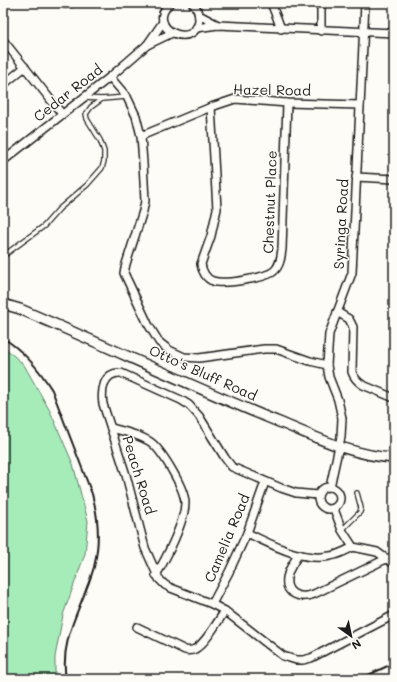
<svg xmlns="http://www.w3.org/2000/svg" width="397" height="682" viewBox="0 0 397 682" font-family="Mali,sans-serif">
<rect width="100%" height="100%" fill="#fdfcf7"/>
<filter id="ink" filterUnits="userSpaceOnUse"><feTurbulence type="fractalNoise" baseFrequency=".025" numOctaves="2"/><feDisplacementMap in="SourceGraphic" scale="8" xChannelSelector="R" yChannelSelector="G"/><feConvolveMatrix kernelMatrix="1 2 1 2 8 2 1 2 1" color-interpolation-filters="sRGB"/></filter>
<g filter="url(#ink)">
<!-- green -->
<polygon fill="#a5ecb9" stroke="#60846a" points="3,346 24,365 50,411 73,464 88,521 85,554 63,615 55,657 55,679 3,679"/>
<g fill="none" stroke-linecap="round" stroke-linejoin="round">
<defs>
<g id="lane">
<polyline points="84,98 102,99 126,97"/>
<polyline points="3,256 44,226 59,209 87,185 102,168 104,161 104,151 100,140 87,119 86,114 91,107 102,99"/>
<polyline points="342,530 360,512 361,508 357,493"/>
</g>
<g id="street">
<polyline points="64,3 65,4 71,3"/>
<path d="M170,3C143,29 196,51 199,20C199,13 197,7 192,3"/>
<polyline points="271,3 277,18 281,29"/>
<polyline points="321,3 321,31"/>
<polyline points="199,15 218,25"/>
<polyline points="196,28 218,25 394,33"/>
<polyline points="3,40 62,114"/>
<polyline points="147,45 172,33"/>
<polyline points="110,77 127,97 136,116 141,136 143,163 145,201 143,211 126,264 124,273 148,324 159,342 169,350 184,357 199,358 264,349 276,349 310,361 327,365"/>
<polyline points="3,85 25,67"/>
<path d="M211,107L217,209L211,236L201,264C202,271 206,279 213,281C223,285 266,278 274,271C280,266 281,257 282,249L287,103"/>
<polyline points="141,136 211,107 235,99 287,103 360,105"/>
<polyline points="3,161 110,77 147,45 163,22"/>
<polyline points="356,177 394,179"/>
<path d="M337,312L349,319L353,327L352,372C354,378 358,382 363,385L394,398"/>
<path d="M111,428C123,431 137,434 149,441C161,448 185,489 185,503C185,521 166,559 156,575"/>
<circle cx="329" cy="498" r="11"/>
<polyline points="330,487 341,437 342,418 338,400 329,377 327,365 329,334 352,273 365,3"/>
<path d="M318,495L296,493L281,488L232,467L225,458L199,416L189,405L181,400L121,373C103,372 101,391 103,404L126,475L145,548L159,579L165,585L171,588L212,604L225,611L283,656L296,660H303L311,658L394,615"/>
<polyline points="334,509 342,530 353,547 377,552 394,564"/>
<path d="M247,533C271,544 302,562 330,556C338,555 345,551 353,547"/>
<path d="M299,554C295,560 290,567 288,574C282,593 299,600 314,594L388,558"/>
<polyline points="212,604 229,572 247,533 265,482"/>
<path d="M137,627L185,650C189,651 191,651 195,649C206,643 217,622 225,611"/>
</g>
<path id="secondary" d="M3,304L20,309L43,319C122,353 200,390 279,422C316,437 353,456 394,458"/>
</defs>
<!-- lane casing -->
<use href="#lane" stroke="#1c1c1c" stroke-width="6"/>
<!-- street casing -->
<use href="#street" stroke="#1c1c1c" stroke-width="10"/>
<!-- secondary casing -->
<use href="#secondary" stroke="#1c1c1c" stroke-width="12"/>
<!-- lane -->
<use href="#lane" stroke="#fdfcf7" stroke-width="3.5"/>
<!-- street -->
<use href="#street" stroke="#fdfcf7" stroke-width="7"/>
<!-- secondary -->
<use href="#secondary" stroke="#fdfcf7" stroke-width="9"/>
<!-- rail -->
<g stroke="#1c1c1c" stroke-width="2">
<path d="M3,338C24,351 39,369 52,390L92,494C99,519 100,543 94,567C83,606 59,637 66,679"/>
<polyline points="360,679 394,663"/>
</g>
</g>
</g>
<g text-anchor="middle" stroke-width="3" stroke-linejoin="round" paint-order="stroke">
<!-- street labels -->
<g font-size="14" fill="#1c1c1c" stroke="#fdfcf7">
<text transform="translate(272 90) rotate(1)" y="5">Hazel Road</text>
<text transform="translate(68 93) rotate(-38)" y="5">Cedar Road</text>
<text transform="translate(270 202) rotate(-88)" y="5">Chestnut Place</text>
<text transform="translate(341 224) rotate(-87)" y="5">Syringa Road</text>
<text transform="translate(203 373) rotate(24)" y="5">Otto's Bluff Road</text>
<text transform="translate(139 475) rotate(73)" y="5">Peach Road</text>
<text transform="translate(227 538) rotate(-67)" y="5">Camelia Road</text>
</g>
</g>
<!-- margin -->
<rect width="397" height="682" fill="none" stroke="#fdfcf7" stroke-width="16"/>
<rect x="8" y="8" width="381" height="666" fill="none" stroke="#1c1c1c" stroke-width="1.5" filter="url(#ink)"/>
<!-- north arrow -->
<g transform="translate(351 636) rotate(147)" stroke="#fdfcf7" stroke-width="3" paint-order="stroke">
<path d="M0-3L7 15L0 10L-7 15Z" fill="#1c1c1c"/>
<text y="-6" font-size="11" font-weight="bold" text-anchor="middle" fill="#1c1c1c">N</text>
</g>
</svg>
